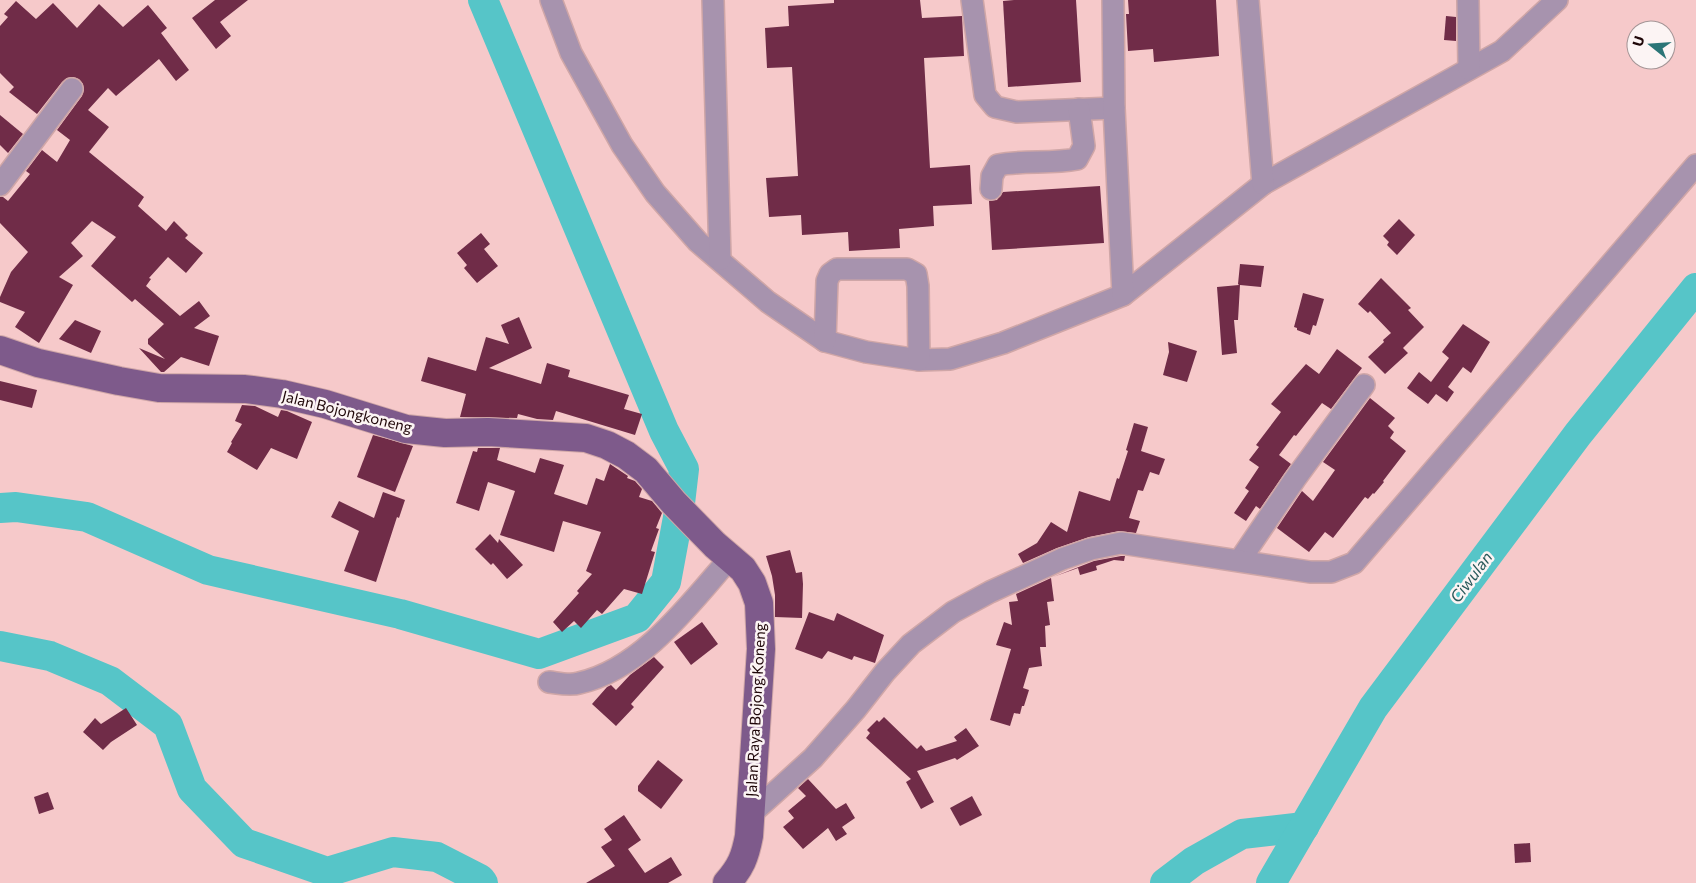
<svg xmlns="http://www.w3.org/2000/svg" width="1696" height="883" viewBox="0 0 1696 883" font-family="Commissioner,sans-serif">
<rect width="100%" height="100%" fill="#f6c9ca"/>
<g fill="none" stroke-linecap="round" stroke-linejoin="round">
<!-- river -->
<g stroke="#56c5c8" stroke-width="30">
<polyline points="0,508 16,507 87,517 208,570 400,614 539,654 637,618 666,582 679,512 684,469 664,431 483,0"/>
<polyline points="0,646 50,656 110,681 168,725 192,789 244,843 327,872 393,852 437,857 480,879 483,883"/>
<polyline points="1165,883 1194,861 1242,834 1304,827"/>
<polyline points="1271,883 1373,708 1578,434 1696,288"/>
</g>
</g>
<!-- building -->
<g fill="#702c48">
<polygon points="215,0 248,0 220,22 231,36 216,49 192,18"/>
<polygon points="834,0 920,0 922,18 962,16 964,56 924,58 930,168 970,165 972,204 933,206 934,226 899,229 900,248 849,251 848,232 802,235 801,215 769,217 766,178 798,176 792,67 767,68 765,28 789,26 788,6 834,3"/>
<polygon points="1014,0 1076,0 1081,82 1008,87 1003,1"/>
<polygon points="1128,0 1216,0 1219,56 1154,62 1153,49 1128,51 1126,14 1129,14"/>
<polygon points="16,1 36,19 53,3 77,28 99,4 123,27 148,5 167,28 161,33 189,70 176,81 159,59 116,96 108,88 88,110 109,127 89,152 144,197 138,206 166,231 174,221 188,235 185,238 203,253 186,273 168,257 149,278 151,279 146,286 180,316 199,301 210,316 194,328 219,336 209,366 181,357 164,372 161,372 139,348 165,359 148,344 148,339 164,324 135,299 132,302 91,266 116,237 92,221 71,243 83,256 59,277 73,285 39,343 15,327 25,312 0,302 0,297 11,272 28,252 0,223 0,197 3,197 8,201 30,174 26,171 42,150 57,162 70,140 57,130 82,96 84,90 83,84 79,79 73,77 67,78 62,82 37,114 9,92 14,87 0,73 0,26 8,17 4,14"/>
<polygon points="1446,16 1456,17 1456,41 1444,40"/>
<polygon points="0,115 23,134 8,153 0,145"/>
<polygon points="1100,186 1104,243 992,250 989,201 997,200 1003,192"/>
<polygon points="1399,219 1415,235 1397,255 1387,245 1389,242 1383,236"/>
<polygon points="481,233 490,244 484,249 498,266 477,283 464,268 467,265 457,253"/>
<polygon points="1240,264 1264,266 1261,287 1240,285 1238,320 1234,320 1237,353 1222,355 1217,287 1239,285 1238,284"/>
<polygon points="1381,278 1411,308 1408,310 1424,327 1403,348 1408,353 1385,374 1368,357 1384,342 1383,340 1391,333 1370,311 1368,313 1358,304"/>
<polygon points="1303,293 1324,299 1316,326 1313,325 1310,335 1297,330 1297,328 1294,327"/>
<polygon points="519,317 532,348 489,368 541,384 547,363 570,370 568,377 629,395 624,409 642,414 635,435 556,411 553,420 537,419 518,414 517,418 460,417 466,394 421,381 428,357 476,371 486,337 509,344 501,325"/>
<polygon points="75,320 101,331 91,353 59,339"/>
<polygon points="1463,324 1490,342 1471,373 1463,367 1448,387 1454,392 1447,402 1436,394 1428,404 1407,388 1419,372 1431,382 1449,358 1442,352"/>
<polygon points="1168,342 1197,351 1187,382 1163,375 1169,352"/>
<polygon points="1337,349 1362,368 1331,409 1322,403 1296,436 1294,435 1279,455 1291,464 1260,509 1256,506 1246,521 1234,513 1249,491 1245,488 1259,467 1249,460 1259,447 1256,445 1281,412 1271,404 1306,364 1319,374"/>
<polygon points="0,381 37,390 32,408 0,400"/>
<polygon points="1370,398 1395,418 1388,426 1394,432 1390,438 1406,451 1383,481 1384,482 1374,494 1373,493 1368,499 1365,497 1333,538 1325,532 1309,552 1277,528 1302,491 1313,501 1335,470 1323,462"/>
<polygon points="242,405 255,406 278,417 281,410 287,411 312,422 297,459 271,448 257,470 227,452 232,443 231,442 242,424 235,421"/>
<polygon points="1134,423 1148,427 1141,451 1165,459 1159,475 1150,472 1143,491 1138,490 1129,518 1140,521 1136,533 1119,531 1089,537 1057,548 1023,563 1018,554 1037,543 1051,522 1067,532 1079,491 1110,501 1117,478 1119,479 1128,451 1126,450"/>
<polygon points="373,435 413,446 395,492 357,477"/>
<polygon points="478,448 500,448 497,460 535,473 540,458 564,465 554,494 587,505 596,478 604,481 610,464 628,476 627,478 635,481 642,489 639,497 652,501 662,513 656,528 659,529 651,551 655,552 642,594 624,589 602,614 597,610 581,628 574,621 562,632 553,622 579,593 577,591 592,574 586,571 601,532 563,521 554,552 500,535 515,491 488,482 479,511 456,503 473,451 477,452"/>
<polygon points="383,492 405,500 399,518 397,517 376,582 344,571 359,531 331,517 339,501 374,518"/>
<polygon points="490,534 498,543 499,539 523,565 507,579 493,563 491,565 475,549"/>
<polygon points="790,550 796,573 802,572 803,584 802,618 775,617 775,595 772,576 766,556"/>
<polygon points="1121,556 1125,556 1124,561 1114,560 1096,566 1097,570 1080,575 1078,568 1053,577 1094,561"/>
<polygon points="1051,578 1054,601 1047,602 1050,625 1045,626 1046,647 1040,647 1042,666 1029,668 1023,688 1029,690 1024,706 1022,706 1020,714 1014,713 1010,726 990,720 1011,649 996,645 1004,622 1012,625 1009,602 1018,601 1016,594"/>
<polygon points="809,612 834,621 837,613 884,635 875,663 854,656 852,660 828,651 822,659 795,649"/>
<polygon points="702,622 718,644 691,665 674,642"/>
<polygon points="654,657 664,667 631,704 634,707 616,726 592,704 607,687 611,685 616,690 630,675"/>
<polygon points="126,708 137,725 111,742 103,750 83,732 95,718 101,724"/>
<polygon points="884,717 917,749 921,745 926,751 957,741 954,737 966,728 979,746 957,760 955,758 917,771 934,802 921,809 906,782 911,779 866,738 870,733 867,730 877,720 879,722"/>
<polygon points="658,760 683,780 661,809 638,791 638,786"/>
<polygon points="808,779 836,809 846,803 855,818 842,827 847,834 836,841 828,828 803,849 783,827 794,818 788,811 806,796 798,788"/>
<polygon points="48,792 54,809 39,814 34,797"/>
<polygon points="972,796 982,815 960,826 950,808"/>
<polygon points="624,815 641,840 628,849 645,873 671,857 682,875 668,883 586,883 615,866 601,847 612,840 604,829"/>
<polygon points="1530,843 1531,862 1515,863 1514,844"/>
</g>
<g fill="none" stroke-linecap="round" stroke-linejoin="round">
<defs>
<g id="minor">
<polyline points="551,0 571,53 622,145 655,193 698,242 768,302 825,341 866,352 919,360 950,359 1003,343 1123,295 1263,184 1502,51 1557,0"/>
<polyline points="713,0 720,259"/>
<polyline points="972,0 985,95 995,107 1017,112 1114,108"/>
<polyline points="1113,0 1114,108 1123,295"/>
<polyline points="1248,0 1263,184"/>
<polyline points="1468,0 1469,69"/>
<polyline points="0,185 72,89"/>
<path d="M991,189L992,176L998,165C1024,160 1051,164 1077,159L1084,146L1079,109"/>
<polyline points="825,341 827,281 830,274 837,269 907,269 916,274 918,286 919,360"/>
<polyline points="1240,560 1295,479 1364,385"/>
<path d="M549,682C558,683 570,686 579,683C642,669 690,604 730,558"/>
<polyline points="751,814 813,758 856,709 885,672 911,644 953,612 990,592 1062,559 1091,549 1121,543 1310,572 1331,572 1354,563 1696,165"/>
</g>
<path id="major" d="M0,350L38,363L119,381L159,388L245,389L282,394L325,404L406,429L445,433L488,432L586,438L607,445L626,455L646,470L674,503L715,545L743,569L752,583L759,603L761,649L749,836C745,857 741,867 727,883"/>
</defs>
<!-- minor casing -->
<use href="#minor" stroke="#cfa6a7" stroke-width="24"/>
<!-- major casing -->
<use href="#major" stroke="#cfa6a7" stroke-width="30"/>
<!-- minor -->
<use href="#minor" stroke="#a793ae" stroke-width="21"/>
<!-- major -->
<use href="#major" stroke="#7e5a8b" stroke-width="28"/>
</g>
<g text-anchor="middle" stroke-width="5" stroke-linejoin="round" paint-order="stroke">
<!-- street labels -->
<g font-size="15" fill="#1f0709" stroke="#fcf4f4">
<text transform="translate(347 412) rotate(14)" y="5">Jalan Bojongkoneng</text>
<text transform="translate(756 710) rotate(-87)" y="5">Jalan Raya Bojong Koneng</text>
</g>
<!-- water labels -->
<g font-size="16" font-style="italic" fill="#29595a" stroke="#fcf4f4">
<text transform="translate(1471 577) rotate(-53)" y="6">Ciwulan</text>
</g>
</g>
<!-- north arrow -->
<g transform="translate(1651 45) rotate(287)"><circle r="24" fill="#fcf4f4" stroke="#a49596"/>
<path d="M0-4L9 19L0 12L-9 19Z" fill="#2b7577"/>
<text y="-8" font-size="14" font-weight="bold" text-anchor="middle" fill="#1f0709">U</text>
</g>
</svg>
